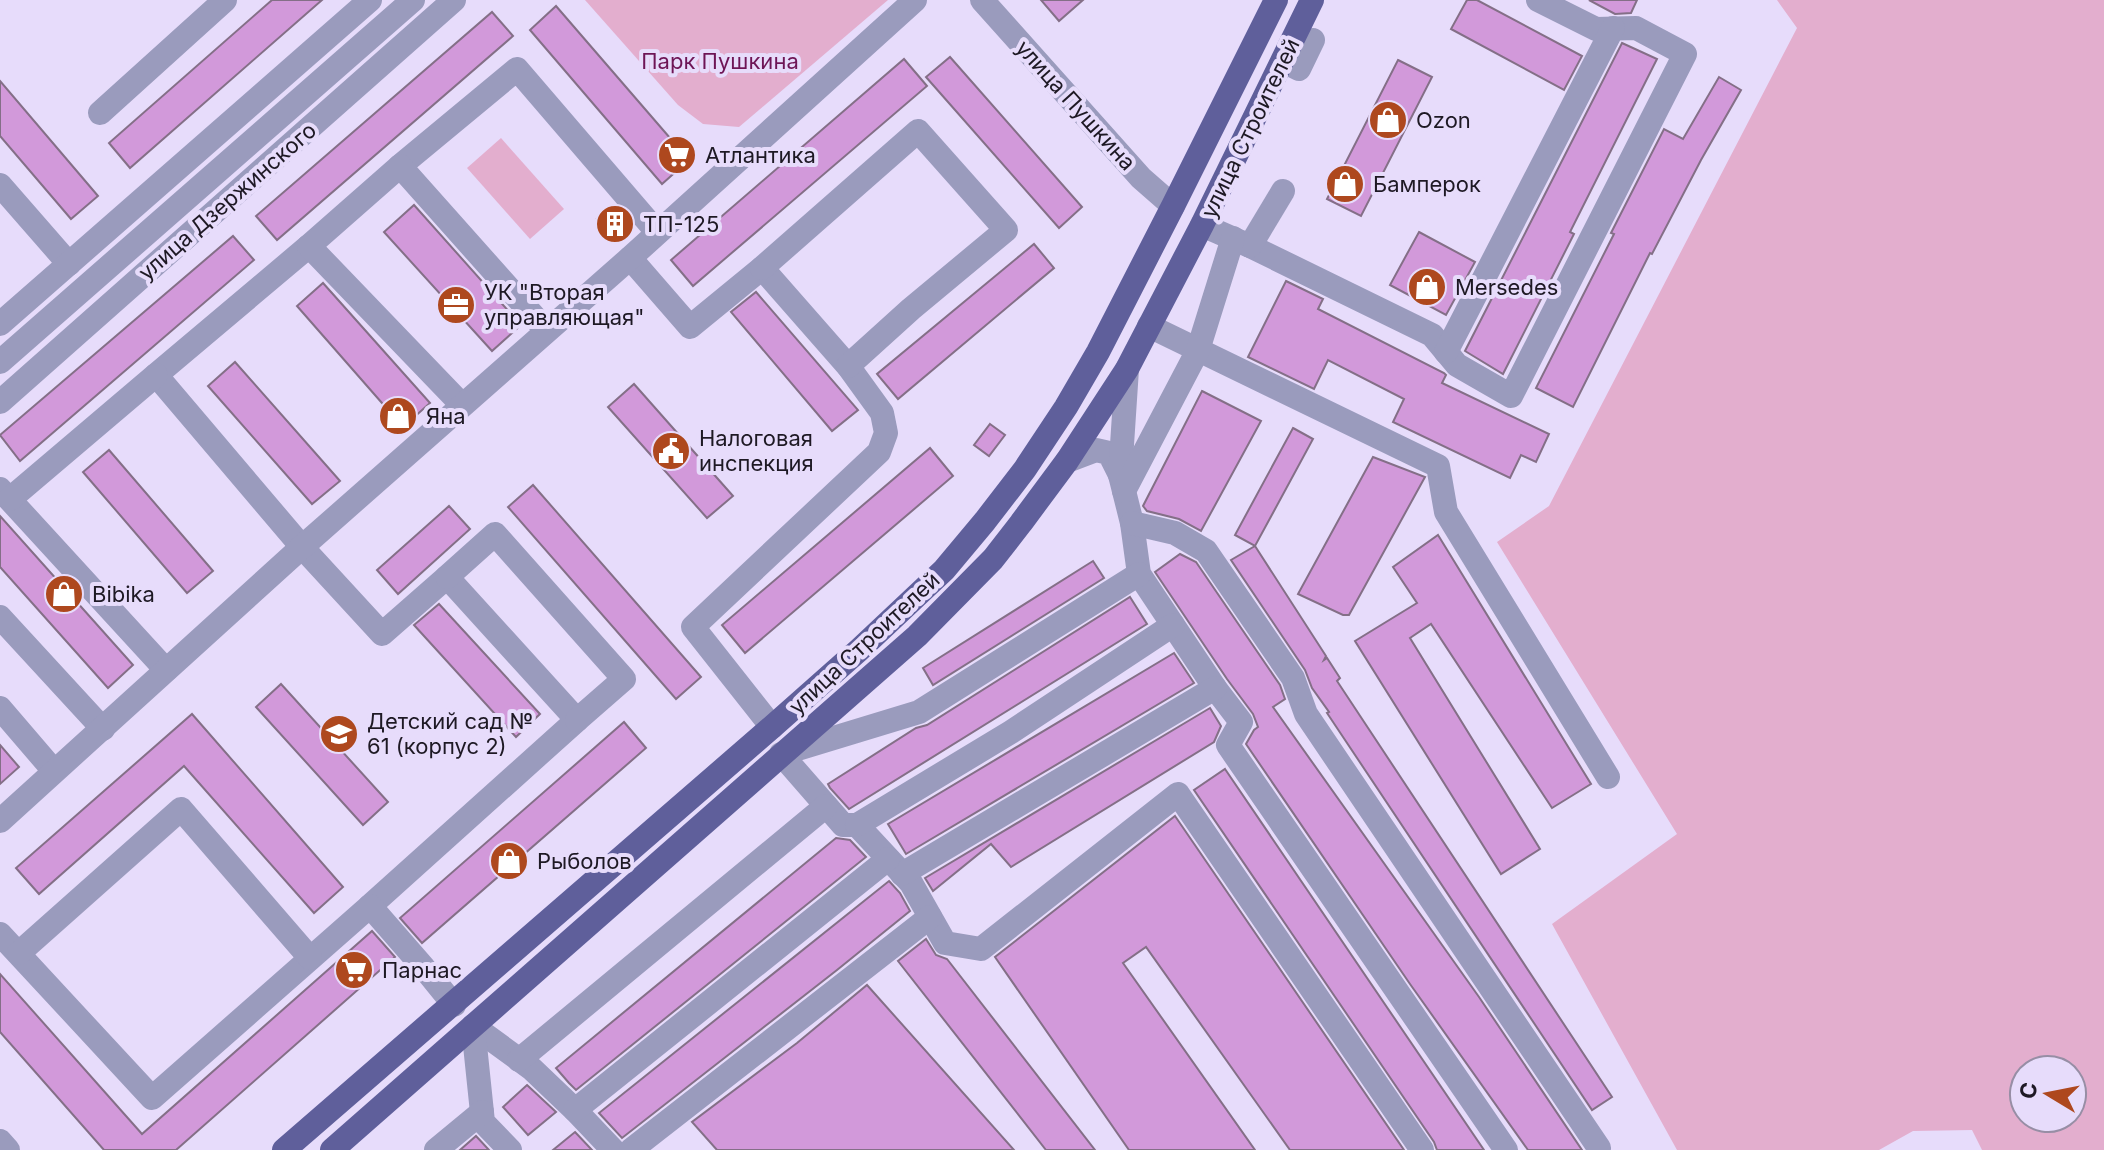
<svg xmlns="http://www.w3.org/2000/svg" width="2104" height="1150" viewBox="0 0 2104 1150" font-family="Inter,sans-serif">
<rect width="100%" height="100%" fill="#e7dcfb"/>
<!-- green -->
<g fill="#e3aece" fill-rule="evenodd">
<polygon points="585,0 888,0 739,127 703,124 678,105"/>
<path d="M1777,0H2104V1150H1982L1972,1130L1913,1131L1879,1150H1677L1552,924L1677,834L1497,542L1549,506L1797,28ZM2024,1070H2072V1118H2024Z"/>
<polygon points="501,138 564,209 530,239 467,168"/>
</g>
<!-- building -->
<g fill="#d299da" stroke="#846f87" stroke-width="2">
<polygon points="272,0 322,0 130,168 109,143"/>
<polygon points="1041,0 1083,0 1059,21"/>
<polygon points="1467,0 1477,0 1582,56 1564,90 1451,29"/>
<polygon points="1589,0 1637,0 1631,13 1615,14"/>
<polygon points="556,6 689,160 662,184 530,30"/>
<polygon points="492,12 513,36 277,240 256,216"/>
<polygon points="1622,43 1657,59 1570,232 1574,234 1503,374 1465,351"/>
<polygon points="950,57 1082,207 1059,228 926,77"/>
<polygon points="904,59 927,86 693,286 671,260"/>
<polygon points="1398,60 1432,77 1361,216 1327,199"/>
<polygon points="1719,77 1741,90 1701,160 1652,254 1650,253 1573,407 1536,388 1614,234 1611,233 1664,129 1683,139"/>
<polygon points="0,81 98,196 71,219 0,136"/>
<polygon points="414,205 521,325 492,351 384,232"/>
<polygon points="613,206 632,228 616,242 597,219"/>
<polygon points="1419,232 1475,262 1446,315 1390,285"/>
<polygon points="233,236 254,260 20,461 0,435"/>
<polygon points="1034,244 1054,268 898,399 877,374"/>
<polygon points="1286,281 1323,299 1318,309 1444,373 1446,375 1442,383 1549,434 1536,462 1521,455 1510,478 1393,422 1404,399 1328,360 1314,389 1248,357"/>
<polygon points="323,283 430,403 403,427 297,306"/>
<polygon points="756,292 858,410 832,431 731,312"/>
<polygon points="235,362 340,481 312,504 208,386"/>
<polygon points="634,384 733,496 707,518 608,407"/>
<polygon points="1202,391 1261,421 1201,531 1179,519 1147,511 1143,506"/>
<polygon points="990,424 1005,435 989,456 974,445"/>
<polygon points="1293,428 1313,439 1255,546 1235,535"/>
<polygon points="930,448 953,476 745,653 722,625"/>
<polygon points="109,450 213,571 187,593 83,472"/>
<polygon points="1373,457 1425,477 1349,615 1343,615 1298,594"/>
<polygon points="533,485 701,677 676,699 508,507"/>
<polygon points="449,506 470,529 398,594 377,570"/>
<polygon points="0,516 133,665 108,688 0,567"/>
<polygon points="1438,535 1591,784 1552,808 1431,624 1410,638 1540,849 1501,874 1355,641 1417,603 1393,567"/>
<polygon points="1255,546 1326,656 1324,660 1327,658 1340,678 1337,681 1612,1097 1592,1110 1327,713 1329,712 1312,688 1305,670 1231,560"/>
<polygon points="1180,554 1196,562 1280,685 1285,699 1273,707 1479,997 1582,1150 1528,1150 1410,984 1246,744 1254,730 1258,727 1253,714 1227,679 1155,572"/>
<polygon points="1093,561 1104,578 933,685 923,668"/>
<polygon points="1130,597 1147,624 849,809 830,788 828,784 916,728 927,725"/>
<polygon points="439,604 540,714 516,737 414,625"/>
<polygon points="1174,653 1194,683 906,854 888,824"/>
<polygon points="281,684 388,802 363,825 256,707"/>
<polygon points="1210,708 1221,726 1214,742 1011,867 991,844 933,891 925,878"/>
<polygon points="192,714 343,887 314,913 184,766 39,894 16,868"/>
<polygon points="624,722 646,748 422,943 400,918"/>
<polygon points="0,745 19,767 0,784"/>
<polygon points="1225,769 1484,1150 1437,1150 1434,1142 1194,790"/>
<polygon points="1175,816 1404,1150 1290,1150 1146,947 1123,963 1255,1150 1129,1150 995,957"/>
<polygon points="836,838 850,840 866,857 576,1090 569,1083 556,1068"/>
<polygon points="889,881 900,893 910,911 837,970 622,1138 599,1113"/>
<polygon points="372,931 395,957 176,1150 104,1150 0,1032 0,974 142,1134"/>
<polygon points="926,939 936,955 947,959 1095,1150 1046,1150 898,961"/>
<polygon points="867,985 1014,1150 717,1150 692,1122 797,1043"/>
<polygon points="527,1085 556,1112 528,1135 503,1107"/>
<polygon points="575,1132 592,1150 553,1150"/>
<polygon points="476,1136 489,1150 460,1150"/>
</g>
<g fill="none" stroke-linecap="round" stroke-linejoin="round">
<!-- minor -->
<g stroke="#9a9bbd" stroke-width="24">
<polyline points="982,0 1141,178 1173,206"/>
<polyline points="1283,61 1299,69 1313,40"/>
<polyline points="100,113 225,0"/>
<polyline points="400,166 517,69 657,232"/>
<polyline points="0,185 69,264"/>
<polyline points="1202,225 1250,246 1432,335 1457,365 1511,396 1685,54 1636,28 1596,29 1538,0"/>
<polyline points="309,246 156,375 302,547 382,634 447,577 577,720 370,906"/>
<polyline points="1250,246 1283,191"/>
<polyline points="630,258 690,327 762,268 848,366 882,413 886,433 879,452 693,627 772,727"/>
<polyline points="762,268 918,131 1006,230 911,309 848,366"/>
<polyline points="0,324 370,0"/>
<polyline points="1149,326 1438,466 1446,512 1608,777"/>
<polyline points="1446,352 1613,28"/>
<polyline points="0,362 413,0"/>
<polyline points="0,402 454,0"/>
<polyline points="462,405 309,246 400,166 546,330"/>
<polyline points="1067,461 1096,450 1109,453 1120,475 1132,523 1139,574 1215,688 1241,722 1228,745 1506,1150"/>
<polyline points="1120,475 1127,369"/>
<polyline points="0,489 166,670"/>
<polyline points="1124,491 1198,350 1233,238"/>
<polyline points="10,499 156,375"/>
<polyline points="1132,523 1175,533 1206,551 1293,678 1306,714 1599,1148"/>
<polyline points="1139,574 919,712 781,754 843,825 857,825 911,883 945,943 981,949 1178,794 1422,1150"/>
<polyline points="447,577 495,534 624,679 577,720"/>
<polyline points="0,617 103,729"/>
<polyline points="0,708 54,771"/>
<polyline points="0,821 302,547 630,258 915,0"/>
<polyline points="857,825 1011,732 1173,625"/>
<polyline points="902,874 1215,688"/>
<polyline points="0,934 152,1098 370,906 424,968 454,1005"/>
<polyline points="19,953 181,809 310,958"/>
<polyline points="473,1026 532,1069 575,1110 613,1150"/>
<polyline points="473,1026 483,1122 510,1150"/>
<polyline points="519,1060 826,806"/>
<polyline points="575,1110 888,859"/>
<polyline points="0,1141 8,1150"/>
<polyline points="436,1150 482,1112"/>
<polyline points="631,1150 930,917"/>
</g>
<!-- major -->
<g stroke="#5f5f9b" stroke-width="24">
<polyline points="284,1150 772,727 859,650 944,570 985,521 1025,469 1066,407 1098,352 1173,206 1276,0"/>
<polyline points="332,1150 917,636 993,559 1021,523 1067,461 1127,369 1202,225 1312,0"/>
</g>
</g>
<!-- icons -->
<defs>
<symbol id="shop-disc" viewBox="-11 -11 22 22"><circle r="9.5" fill="#ae481e" stroke="#e7dcfb"/><path d="M-5-2.5h2.3a2.7 3.5 0 0 1 5.4 0H5L5.5 6h-11ZM-1.5-2.5h3a1.5 2.3 0 0 0-3 0Z" fill="#fff"/></symbol>
<symbol id="supermarket-disc" viewBox="-11 -11 22 22"><circle r="9.5" fill="#ae481e" stroke="#e7dcfb"/><path d="M-6-5.5h2.5l.6 2H6L4.5 2H-2.5L-4.4-4H-6ZM-1.5 3.2a1.3 1.3 0 1 0 .1 0ZM3 3.2a1.3 1.3 0 1 0 .1 0Z" fill="#fff"/></symbol>
<symbol id="building-disc" viewBox="-11 -11 22 22"><circle r="9.5" fill="#ae481e" stroke="#e7dcfb"/><path d="M-4-6H4V6H1V3H-1V6H-4ZM-2.5-4.3h1.7v1.8h-1.7ZM.8-4.3h1.7v1.8H.8ZM-2.5-1h1.7V.8h-1.7ZM.8-1h1.7V.8H.8Z" fill="#fff"/></symbol>
<symbol id="office-disc" viewBox="-11 -11 22 22"><circle r="9.5" fill="#ae481e" stroke="#e7dcfb"/><path d="M-6-3h4V-5.5h4V-3h4V5H-6ZM-1-4.5V-3h2v-1.5ZM-6 0V1H6V0Z" fill="#fff"/></symbol>
<symbol id="civic-disc" viewBox="-11 -11 22 22"><circle r="9.5" fill="#ae481e" stroke="#e7dcfb"/><path d="M-.6-6.5H3V-4.5H.6V-3L4-1V1h2V6H-6V1h2V-1L-.6-3ZM-1.2 2.5V6h2.4V2.5Z" fill="#fff"/></symbol>
<symbol id="school-disc" viewBox="-11 -11 22 22"><circle r="9.5" fill="#ae481e" stroke="#e7dcfb"/><path d="M0-5L7-2L0 1L-7-2ZM-4 1L0 2.5L4 1V4Q0 6-4 4Z" fill="#fff"/></symbol>
</defs>
<g fill-rule="evenodd">
<use href="#shop-disc" x="1366" y="98" width="44" height="44"/>
<use href="#supermarket-disc" x="655" y="133" width="44" height="44"/>
<use href="#shop-disc" x="1323" y="162" width="44" height="44"/>
<use href="#building-disc" x="593" y="202" width="44" height="44"/>
<use href="#shop-disc" x="1405" y="265" width="44" height="44"/>
<use href="#office-disc" x="434" y="283" width="44" height="44"/>
<use href="#shop-disc" x="376" y="394" width="44" height="44"/>
<use href="#civic-disc" x="649" y="429" width="44" height="44"/>
<use href="#shop-disc" x="42" y="572" width="44" height="44"/>
<use href="#school-disc" x="317" y="712" width="44" height="44"/>
<use href="#shop-disc" x="487" y="839" width="44" height="44"/>
<use href="#supermarket-disc" x="332" y="948" width="44" height="44"/>
</g>
<g text-anchor="middle" stroke-width="8" stroke-linejoin="round" paint-order="stroke">
<!-- park labels -->
<g font-size="22" fill="#6e1556" stroke="#e7dcfb">
<text x="720" y="69">Парк Пушкина</text>
</g>
<!-- street labels -->
<g font-size="22" fill="#1e1924" stroke="#e7dcfb">
<text transform="translate(1076 105) rotate(48)" y="8">улица Пушкина</text>
<text transform="translate(1250 128) rotate(-64)" y="8">улица Строителей</text>
<text transform="translate(227 201) rotate(-41)" y="8">улица Дзержинского</text>
<text transform="translate(864 643) rotate(-43)" y="8">улица Строителей</text>
</g>
<!-- poi labels -->
<g font-size="22" fill="#1e1924" stroke="#e7dcfb" text-anchor="start">
<text x="1416" y="128">Ozon</text>
<text x="705" y="163">Атлантика</text>
<text x="1373" y="192">Бамперок</text>
<text x="643" y="232">ТП-125</text>
<text x="1455" y="295">Mersedes</text>
<text x="484" y="300">УК "Вторая<tspan x="484" dy="25">управляющая"</tspan></text>
<text x="426" y="424">Яна</text>
<text x="699" y="446">Налоговая<tspan x="699" dy="25">инспекция</tspan></text>
<text x="92" y="602">Bibika</text>
<text x="367" y="729">Детский сад №<tspan x="367" dy="25">61 (корпус 2)</tspan></text>
<text x="537" y="869">Рыболов</text>
<text x="382" y="978">Парнас</text>
</g>
</g>
<!-- north arrow -->
<g transform="translate(2048 1094) rotate(280)"><circle r="38" fill="#e7dcfb" stroke="#978ea5" stroke-width="2"/>
<path d="M0-6L14 30L0 20L-14 30Z" fill="#ae481e"/>
<text y="-12" font-size="22" font-weight="bold" text-anchor="middle" fill="#1e1924">С</text>
</g>
</svg>
